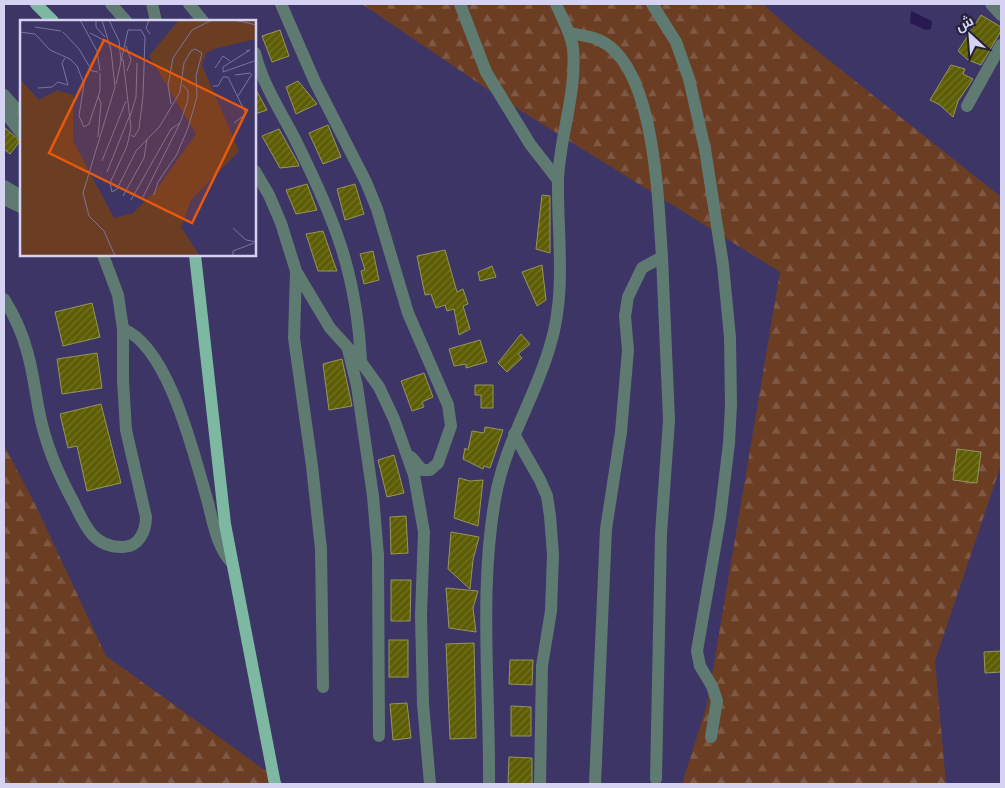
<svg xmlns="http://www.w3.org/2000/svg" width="1005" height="788" viewBox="0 0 1005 788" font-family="'Titillium Web',Cairo,sans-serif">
<defs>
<pattern id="forest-firs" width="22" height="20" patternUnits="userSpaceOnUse" patternTransform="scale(1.25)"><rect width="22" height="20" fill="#6b3e24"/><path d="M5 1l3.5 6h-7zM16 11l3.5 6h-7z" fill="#7f5944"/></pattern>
<pattern id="building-hatch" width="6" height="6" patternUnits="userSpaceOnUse" patternTransform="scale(1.25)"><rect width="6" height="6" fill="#5d5d04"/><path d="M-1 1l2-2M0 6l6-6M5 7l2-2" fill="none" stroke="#737329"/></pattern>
</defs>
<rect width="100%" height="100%" fill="#3d3565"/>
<!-- forest -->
<g fill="url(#forest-firs)">
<polygon points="362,4 763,4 796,34 1001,197 1001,465 935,661 946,784 682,784 707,705 780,272 502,99"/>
<polygon points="4,445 35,504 106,656 284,784 4,784"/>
</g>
<!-- water -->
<polygon fill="#281952" points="911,11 932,21 931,29 926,30 910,23"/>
<!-- building -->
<g fill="url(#building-hatch)" stroke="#95965a">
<polygon points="981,15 1001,27 1001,31 981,65 968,60 958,51"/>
<polygon points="280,30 289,56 272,62 262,36"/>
<polygon points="951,65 965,69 963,74 973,79 958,101 953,117 940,105 930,100"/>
<polygon points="298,81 317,104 296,114 286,87"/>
<polygon points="255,88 267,110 255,114"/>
<polygon points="328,125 341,157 323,164 309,133"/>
<polygon points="4,127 20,141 10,154 4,149"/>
<polygon points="279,129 298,163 299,166 280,168 262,136"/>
<polygon points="307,184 317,210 296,214 286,190"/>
<polygon points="355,184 364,214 345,220 337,189"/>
<polygon points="542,195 550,196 550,253 536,249"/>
<polygon points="323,231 334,263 337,271 318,271 306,234"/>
<polygon points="445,250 457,292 463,289 468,304 463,306 470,329 459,335 454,309 447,311 445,305 436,308 431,294 425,295 417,256"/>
<polygon points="373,251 379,280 364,284 361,271 365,270 360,254"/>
<polygon points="542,265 546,300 537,306 522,272"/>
<polygon points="492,266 496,277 480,281 478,272"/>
<polygon points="92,303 100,337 63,346 55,312"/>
<polygon points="521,334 530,344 518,354 522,358 507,372 498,363"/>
<polygon points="480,340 487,362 466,368 466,364 454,366 449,349"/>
<polygon points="97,353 102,388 62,394 57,359"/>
<polygon points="342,359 352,406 329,410 323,364"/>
<polygon points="424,373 433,397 422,402 424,407 412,411 401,381"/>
<polygon points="475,385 493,385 493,408 481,408 481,395 475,395"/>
<polygon points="101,404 121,483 87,491 77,446 68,448 60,414"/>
<polygon points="485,427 503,430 490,468 484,466 483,469 463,459 465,448 468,450 472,431 484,433"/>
<polygon points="957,449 981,452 977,483 953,480"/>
<polygon points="394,455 404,493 387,497 378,460"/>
<polygon points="459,478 470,481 483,480 478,526 454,518"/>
<polygon points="406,516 408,553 391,554 390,517"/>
<polygon points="451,532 479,537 473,560 470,589 448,569"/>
<polygon points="391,580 411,580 410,621 391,621"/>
<polygon points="446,588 478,591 473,608 476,632 449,628"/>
<rect x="389" y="640" width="19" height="37"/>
<polygon points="474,643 476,738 450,739 446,644"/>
<polygon points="1001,651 1001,672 985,673 984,652"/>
<polygon points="510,660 533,660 532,685 509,684"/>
<polygon points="407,703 411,738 393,740 390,704"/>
<polygon points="511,706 531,707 531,736 511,736"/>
<polygon points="509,757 532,758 532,784 508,784"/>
</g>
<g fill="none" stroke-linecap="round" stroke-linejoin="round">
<!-- minor -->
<g stroke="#5f7b71" stroke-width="12">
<polyline points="111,4 126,21"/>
<polyline points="152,4 156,21"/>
<polyline points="189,4 203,21"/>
<polyline points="281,4 315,82 366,182 377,209 408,313 448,405 451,426 438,463 430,470 422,470 411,457"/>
<polyline points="460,4 486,72 530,144 558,180"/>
<polyline points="652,4 676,42 689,79 705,149 723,265 730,337 731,405 729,443 720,518 697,651 700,666 712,686 717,701 711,737"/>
<polyline points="991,4 1001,15"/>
<path d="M569,33C579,35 590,36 599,40C656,65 658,203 662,257L642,268L628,297L625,316L628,350L621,432L606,529L595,784"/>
<path d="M255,53C263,85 280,110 295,139C334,218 357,273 361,362"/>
<polyline points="4,95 21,114"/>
<polyline points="967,106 1001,45"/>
<polyline points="4,111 21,133"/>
<polyline points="255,171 269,195 281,223 296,271 330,328 361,362 379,387 394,419 414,475 424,532 421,615 423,704 430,784"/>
<polyline points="4,186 21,196"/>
<polyline points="4,199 21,207"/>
<polyline points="296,272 294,338 312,466 321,549 323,687"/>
<path d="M4,299C14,315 22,332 27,351C33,371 35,391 39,411C45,443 58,474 74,503C85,526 94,548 123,547C139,547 146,531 146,517L126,430L123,381V329L118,295L103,255"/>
<path d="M123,329C169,347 194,455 207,499C213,521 216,546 232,563"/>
<polyline points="348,349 357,386 373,496 378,555 379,736"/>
<polyline points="514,434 540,480 547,496 550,516 553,555 551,611 542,666 540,784"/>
<polyline points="656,779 661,534 669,420 662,257"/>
<path d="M489,784C490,689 478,582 497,489C508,438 536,395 550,346C567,292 557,235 558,179C560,135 577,93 573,48C571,33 562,18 556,4"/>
</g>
<!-- major -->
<g stroke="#7cb8a2" stroke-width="12">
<polyline points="36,4 53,21"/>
<polyline points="195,255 225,524 275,784"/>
</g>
</g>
<!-- overview -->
<g transform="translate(20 20)">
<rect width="236" height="236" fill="#3d3565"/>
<path d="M159,0H236V19L197,28L186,33L182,45L219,131L171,180L161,207L180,236H0V59L19,80L37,70L53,75V121L94,198L113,193L136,170L176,114L129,36Z" fill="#6b3e24"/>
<path fill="none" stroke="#7a749d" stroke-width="1" d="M60,0L77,31L80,51M76,0V7L85,17M82,0L91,30L95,67L63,173L69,196L84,211L95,236M89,0L99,21L101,41M129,0L126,8L130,14M214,0L237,5M15,7L41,11M0,12L15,14L30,30L50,39L57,46L64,64L59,96L64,107L69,104L80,71V53M43,12L59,29L72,51L78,52M70,13L87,22M106,26L111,40L107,51M226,31L230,30L203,47V52L237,40M103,39L111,108L107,126L90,163L92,172L97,169L116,131L140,106L160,72L164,43L171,31L175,29L182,33L176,56L177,77L168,108L157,134L138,162L134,175M195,48L203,36L210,41M215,55L231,53M96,64L108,10H121L125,17L123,76L119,109L114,117L111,115M193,66H198L203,57H208L226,94L225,88M18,68L32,67L38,62L48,65L42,43L45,38M218,76L232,54M151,84L148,65L153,38L172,10L192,0M110,97L116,77L117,43M214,103L226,94M78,117L81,83L78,76M82,141L106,81M87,152L109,97M103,176L124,138L127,119M123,177L160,103M111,180L151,109L160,103L168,80V71L163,65M213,208L226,220L237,222M213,236V231L234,223"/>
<path fill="#e8590c" fill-opacity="0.15" stroke="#e8590c" stroke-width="2.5" d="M84,20L227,90L172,203L29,133Z"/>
<rect width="236" height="236" fill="none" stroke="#d5d3f1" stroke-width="2.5"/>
</g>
<!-- border -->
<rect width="1005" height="788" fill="none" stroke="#d5d3f1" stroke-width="10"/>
<!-- north arrow -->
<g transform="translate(970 35) rotate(334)" stroke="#242137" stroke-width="4" paint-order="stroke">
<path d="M0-4L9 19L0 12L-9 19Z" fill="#d5d3f1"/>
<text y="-8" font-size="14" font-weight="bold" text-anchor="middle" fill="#d5d3f1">ش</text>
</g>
</svg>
